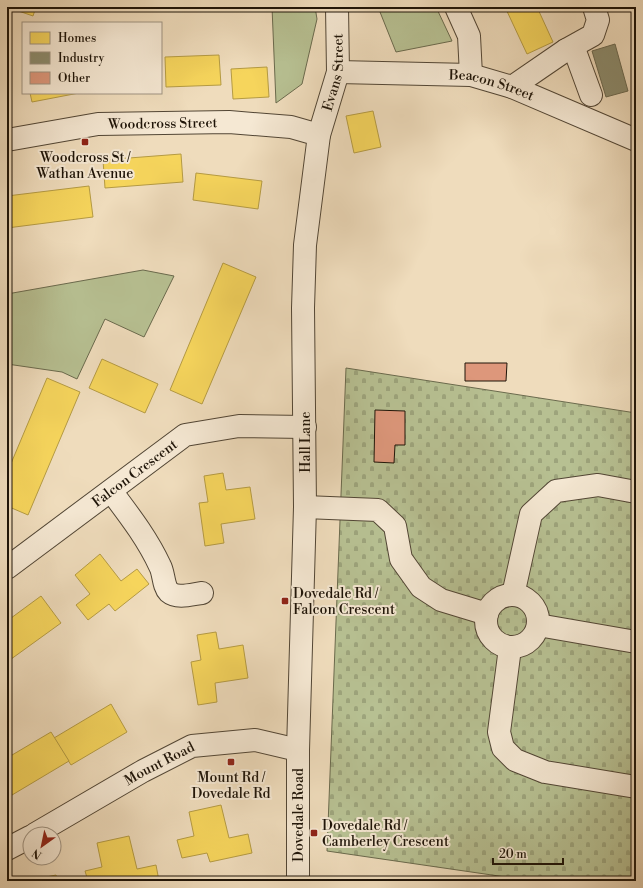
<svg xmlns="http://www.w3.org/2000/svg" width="643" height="888" viewBox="0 0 643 888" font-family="'Libre Bodoni',serif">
<defs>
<pattern id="cemetery-stones" width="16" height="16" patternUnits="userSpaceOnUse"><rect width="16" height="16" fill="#b7c092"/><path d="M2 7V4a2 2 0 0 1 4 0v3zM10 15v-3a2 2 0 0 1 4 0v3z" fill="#9da47c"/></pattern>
</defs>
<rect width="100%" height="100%" fill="#efdcbc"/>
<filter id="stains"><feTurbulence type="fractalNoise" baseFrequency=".005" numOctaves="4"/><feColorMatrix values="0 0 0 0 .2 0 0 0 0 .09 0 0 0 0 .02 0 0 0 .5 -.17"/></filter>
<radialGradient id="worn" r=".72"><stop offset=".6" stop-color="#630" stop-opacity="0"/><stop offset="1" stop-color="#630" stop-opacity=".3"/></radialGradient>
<!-- green -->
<g fill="#b7c092" stroke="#6a6a4d">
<polygon points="272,7 315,7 317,19 302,84 276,103"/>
<polygon points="378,7 436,7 452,41 396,52"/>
<polygon points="143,270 174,276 144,337 105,319 77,379 62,372 7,364 7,294"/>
</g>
<!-- cemetery -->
<polygon fill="url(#cemetery-stones)" stroke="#6a6a4d" points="346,368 636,413 636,881 533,881 327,851"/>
<!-- homes -->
<g fill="#f6d55c" stroke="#b59b43">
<polygon points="7,7 36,7 33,16"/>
<polygon points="505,7 537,7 553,42 527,54"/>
<polygon points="219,55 221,85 166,87 165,57"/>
<polygon points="267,67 269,97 233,99 231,69"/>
<polygon points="30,93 79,93 32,102"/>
<polygon points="373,111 381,147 354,153 346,116"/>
<polygon points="181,154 183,182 105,188 103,160"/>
<polygon points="196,173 262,181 258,209 193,200"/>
<polygon points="89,186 93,217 7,228 7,196"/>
<polygon points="223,263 256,277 202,404 170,390"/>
<polygon points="102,359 158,384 145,413 89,388"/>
<polygon points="47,378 80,392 28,515 7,506 7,473"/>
<polygon points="223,473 226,490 250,487 255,519 221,524 224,543 205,546 199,503 208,502 204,476"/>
<polygon points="100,554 121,581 137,569 149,584 115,611 109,604 88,620 76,605 90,594 75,575"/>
<polygon points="41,596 61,623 7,662 7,621"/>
<polygon points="216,632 219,649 243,645 248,678 215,683 217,702 198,705 191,662 201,660 197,635"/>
<polygon points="111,704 127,732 71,765 54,738"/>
<polygon points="51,732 69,761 7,798 7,758"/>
<polygon points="221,805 229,838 248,834 252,853 210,862 207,853 182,858 177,840 194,836 189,812"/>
<polygon points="129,836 137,869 156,865 159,881 88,881 85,871 102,867 97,843"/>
<polygon points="56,875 58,881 27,881"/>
</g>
<!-- industry -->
<polygon fill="#8c8c6e" stroke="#6b684f" points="615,44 628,91 606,97 592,51"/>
<!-- building -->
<g fill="#dd977b" stroke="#1e1408">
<polygon points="465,363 507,363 506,381 465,381"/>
<polygon points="375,410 405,411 405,445 395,445 394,463 374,462"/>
</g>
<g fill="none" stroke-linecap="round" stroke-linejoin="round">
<defs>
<g id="minor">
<polyline points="456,7 469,36 471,75"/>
<polyline points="566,50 593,35 598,20 594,7"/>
<path id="s1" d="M338,72L471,75L512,87L636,140"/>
<polyline points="512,87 566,50 576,54 591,95"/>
<path id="s2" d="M7,140L98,124L229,122L291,127L319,135"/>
<path d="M111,491C129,515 147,538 160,566C164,573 163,586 169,592C177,599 193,594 202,593"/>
<polyline points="305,507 378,510 395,526 401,559 421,587 441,600 487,614"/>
<path id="s3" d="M7,568L185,435L239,426L305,427"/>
<circle cx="512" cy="621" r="26"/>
<polyline points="513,595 531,514 556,491 598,485 636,492"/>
<polyline points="538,625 636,642"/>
<polyline points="510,648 499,732 503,748 515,760 545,772 636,787"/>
<path id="s4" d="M35,834L143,771L192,746L255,740L298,750"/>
<polyline points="7,849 30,837"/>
<path id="s5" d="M298,881V750L305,507L303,308L305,245L319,135L338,72L337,7"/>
</g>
</defs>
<!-- minor casing -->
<use href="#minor" stroke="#524635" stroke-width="24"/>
<!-- minor -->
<use href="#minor" stroke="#f5e8d3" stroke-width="22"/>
</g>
<!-- markers -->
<g fill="#8f2418" stroke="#f5e8d3" stroke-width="1.5">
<rect x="81" y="138" width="8" height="8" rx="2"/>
<rect x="281" y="597" width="8" height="8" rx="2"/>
<rect x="227" y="758" width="8" height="8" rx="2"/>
<rect x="310" y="829" width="8" height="8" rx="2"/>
</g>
<g text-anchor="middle" stroke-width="4" stroke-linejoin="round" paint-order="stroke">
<!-- street labels -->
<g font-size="14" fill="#1e1408" stroke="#f5e8d3">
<text dy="5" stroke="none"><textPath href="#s5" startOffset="812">Evans Street</textPath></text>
<text dy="5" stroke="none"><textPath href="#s1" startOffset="155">Beacon Street</textPath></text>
<text dy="5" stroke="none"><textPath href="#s2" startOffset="157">Woodcross Street</textPath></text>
<text transform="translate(305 442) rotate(-90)" y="5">Hall Lane</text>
<text dy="5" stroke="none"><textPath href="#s3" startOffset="159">Falcon Crescent</textPath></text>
<text dy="5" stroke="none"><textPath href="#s4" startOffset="143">Mount Road</textPath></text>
<text transform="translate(298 815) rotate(-90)" y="5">Dovedale Road</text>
</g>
<!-- poi labels -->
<g font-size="14" fill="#1e1408" stroke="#f5e8d3">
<text x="85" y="162">Woodcross St /<tspan x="85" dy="16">Wathan Avenue</tspan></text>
<text x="293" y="598" text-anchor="start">Dovedale Rd /<tspan x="293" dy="16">Falcon Crescent</tspan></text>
<text x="231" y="782">Mount Rd /<tspan x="231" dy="16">Dovedale Rd</tspan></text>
<text x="322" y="830" text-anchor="start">Dovedale Rd /<tspan x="322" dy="16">Camberley Crescent</tspan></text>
</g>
</g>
<!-- margin -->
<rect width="643" height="888" fill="none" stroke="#efdcbc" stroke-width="24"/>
<rect x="8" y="8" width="627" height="872" fill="none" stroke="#1e1408" stroke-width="2"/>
<rect x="12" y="12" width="619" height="864" fill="none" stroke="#1e1408"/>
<!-- legend -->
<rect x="22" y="22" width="140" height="72" fill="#f5e8d3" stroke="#9f9382"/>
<rect x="30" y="32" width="20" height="12" fill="#f6d55c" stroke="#9f9382"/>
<text x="58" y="42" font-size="12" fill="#1e1408">Homes</text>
<rect x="30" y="52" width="20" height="12" fill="#8c8c6e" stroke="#9f9382"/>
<text x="58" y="62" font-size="12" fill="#1e1408">Industry</text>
<rect x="30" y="72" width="20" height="12" fill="#dd977b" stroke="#9f9382"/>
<text x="58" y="82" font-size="12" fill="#1e1408">Other</text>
<!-- north arrow -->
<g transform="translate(42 846) rotate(213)"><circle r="19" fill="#f5e8d3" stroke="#9f9382"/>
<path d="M0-3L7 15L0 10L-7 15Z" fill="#8f2418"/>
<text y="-6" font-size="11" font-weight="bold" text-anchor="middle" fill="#1e1408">N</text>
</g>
<!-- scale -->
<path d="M493 858v6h70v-6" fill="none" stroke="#1e1408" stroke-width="2"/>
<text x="499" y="858" font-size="12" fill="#1e1408" stroke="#f5e8d3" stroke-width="3" paint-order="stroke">20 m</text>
<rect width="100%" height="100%" filter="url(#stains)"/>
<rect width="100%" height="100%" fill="url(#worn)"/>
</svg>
